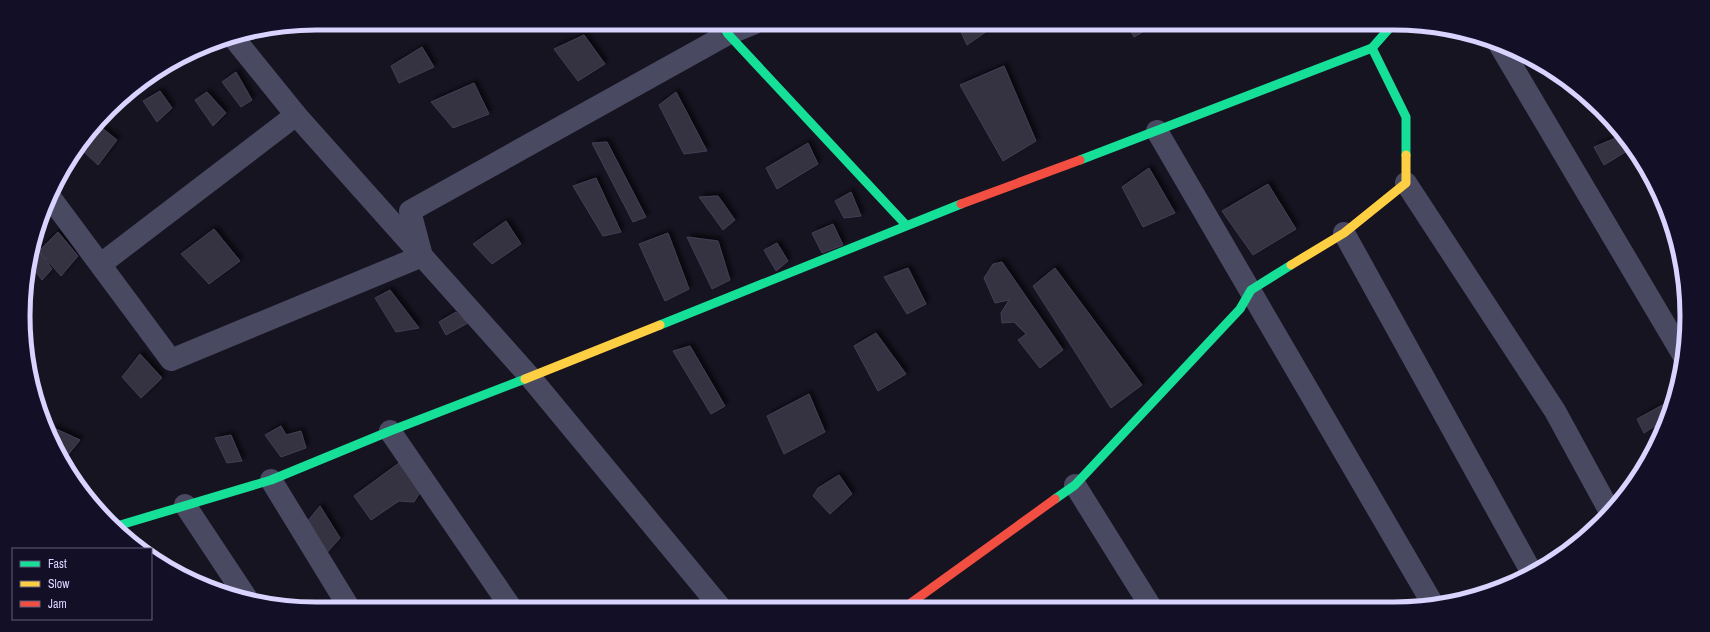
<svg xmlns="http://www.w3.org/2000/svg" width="1710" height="632" viewBox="0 0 1710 632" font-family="'Archivo Narrow',sans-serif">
<defs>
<filter id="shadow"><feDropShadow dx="3.5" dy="-3.5" stdDeviation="2" flood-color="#0009"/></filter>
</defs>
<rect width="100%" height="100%" fill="#161421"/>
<!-- building -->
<g fill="#343243" stroke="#433f54" filter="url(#shadow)">
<polygon points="957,23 988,23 990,29 967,45"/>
<polygon points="1126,23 1158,23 1134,37"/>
<polygon points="584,35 605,64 578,81 554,49"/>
<polygon points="422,47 434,67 399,83 391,66"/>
<polygon points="1004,66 1036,141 1003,161 960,85"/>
<polygon points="236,72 252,100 241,107 222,82"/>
<polygon points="474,83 489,114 453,128 431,102"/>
<polygon points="160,91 172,108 157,122 143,101"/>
<polygon points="207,92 226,113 213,126 195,100"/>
<polygon points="676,92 707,151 684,154 659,105"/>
<polygon points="101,127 117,140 98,165 80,148 90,136"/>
<polygon points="1623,135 1632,148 1604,165 1594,147"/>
<polygon points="607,142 646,217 633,222 592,143"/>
<polygon points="808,143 818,164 777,189 766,168"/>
<polygon points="1149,168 1175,213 1143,227 1122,187"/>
<polygon points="596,178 621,232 603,236 573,186"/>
<polygon points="1268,184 1296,229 1253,255 1222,211"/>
<polygon points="851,192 861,216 844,218 835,201"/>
<polygon points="718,196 735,220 723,230 699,197"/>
<polygon points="506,221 521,244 492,264 473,244"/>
<polygon points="833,224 843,245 822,253 812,233"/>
<polygon points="214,229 240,261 209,284 181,254"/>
<polygon points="58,232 78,256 61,276 39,251"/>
<polygon points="668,233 689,289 665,301 639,244"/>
<polygon points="687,237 718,241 730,280 712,289"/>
<polygon points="777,243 788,261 776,271 764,250"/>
<polygon points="39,251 52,269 42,280 29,263"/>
<polygon points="1002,262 1063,350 1040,368 1018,340 1026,334 1014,322 1002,323 1001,313 1009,300 995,303 984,278 993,264"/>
<polygon points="908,268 926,304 907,314 884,277"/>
<polygon points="1055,268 1142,385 1111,408 1033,286"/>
<polygon points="390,290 419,328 396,332 375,298"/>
<polygon points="456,312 468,323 446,335 439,322"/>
<polygon points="876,333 906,374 878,391 854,346"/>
<polygon points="690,346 725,406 711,414 673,351"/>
<polygon points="140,354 162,378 141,398 122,377"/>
<polygon points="809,394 825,432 784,454 767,416"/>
<polygon points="1668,402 1670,409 1666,419 1644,433 1637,419"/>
<polygon points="281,426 286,435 301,431 306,448 281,457 265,435"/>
<polygon points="54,428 80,440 63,461 49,435"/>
<polygon points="231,435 242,461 227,463 215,438"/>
<polygon points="399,463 421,491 414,502 399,501 371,520 354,496"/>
<polygon points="839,475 852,494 830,514 813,496 818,488"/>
<polygon points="320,506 340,538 324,556 306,523"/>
</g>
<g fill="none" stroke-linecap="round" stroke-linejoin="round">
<!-- street -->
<g stroke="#4a4962" stroke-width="22">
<polyline points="1499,44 1683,355"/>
<polyline points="1157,131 1434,606"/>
<polyline points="1406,183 1555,411 1609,510"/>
<polyline points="50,197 171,360 422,256 296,115 233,37"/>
<polyline points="1344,233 1532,573"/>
<polyline points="101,264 296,115"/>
<polyline points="390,431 512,609"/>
<polyline points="271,480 350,609"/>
<polyline points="1075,485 1151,607"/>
<polyline points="185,505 248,600"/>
<polyline points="721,608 530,377 422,256 410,211 728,34 755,23"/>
</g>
<!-- fast -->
<g stroke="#16e098" stroke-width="9">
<polyline points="722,23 728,34 906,225"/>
<polyline points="1372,48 1406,117 1406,155"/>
<polyline points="1080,160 1372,48 1394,23"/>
<polyline points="660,325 961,204"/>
<polyline points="1055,499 1075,485 1240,309 1251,290 1291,265"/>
<polyline points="117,526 271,480 390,431 525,379"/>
</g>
<!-- slow -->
<g stroke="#ffcf43" stroke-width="9">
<polyline points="1291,265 1344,233 1406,183 1406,155"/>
<polyline points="525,379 660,325"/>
</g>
<!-- jam -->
<g stroke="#f24e42" stroke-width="9">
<polyline points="961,204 1080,160"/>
<polyline points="904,608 1055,499"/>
</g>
</g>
<!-- crop -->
<path d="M0 0H1710V632H0ZM316 30H1394A286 286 0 0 1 1680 316V316A286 286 0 0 1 1394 602H316A286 286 0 0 1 30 316V316A286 286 0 0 1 316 30Z" fill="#130f26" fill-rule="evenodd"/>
<path fill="none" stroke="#d9d4ff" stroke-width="5" d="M316 30H1394A286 286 0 0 1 1680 316V316A286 286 0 0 1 1394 602H316A286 286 0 0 1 30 316V316A286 286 0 0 1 316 30Z"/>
<!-- legend -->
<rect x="12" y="548" width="140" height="72" fill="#130f26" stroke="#625e7d"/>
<rect x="20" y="561" width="20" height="6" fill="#16e098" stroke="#625e7d"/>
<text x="48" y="568" font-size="12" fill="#d9d4ff">Fast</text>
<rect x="20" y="581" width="20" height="6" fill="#ffcf43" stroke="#625e7d"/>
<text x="48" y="588" font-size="12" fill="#d9d4ff">Slow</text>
<rect x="20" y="601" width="20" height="6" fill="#f24e42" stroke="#625e7d"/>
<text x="48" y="608" font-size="12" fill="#d9d4ff">Jam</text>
</svg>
